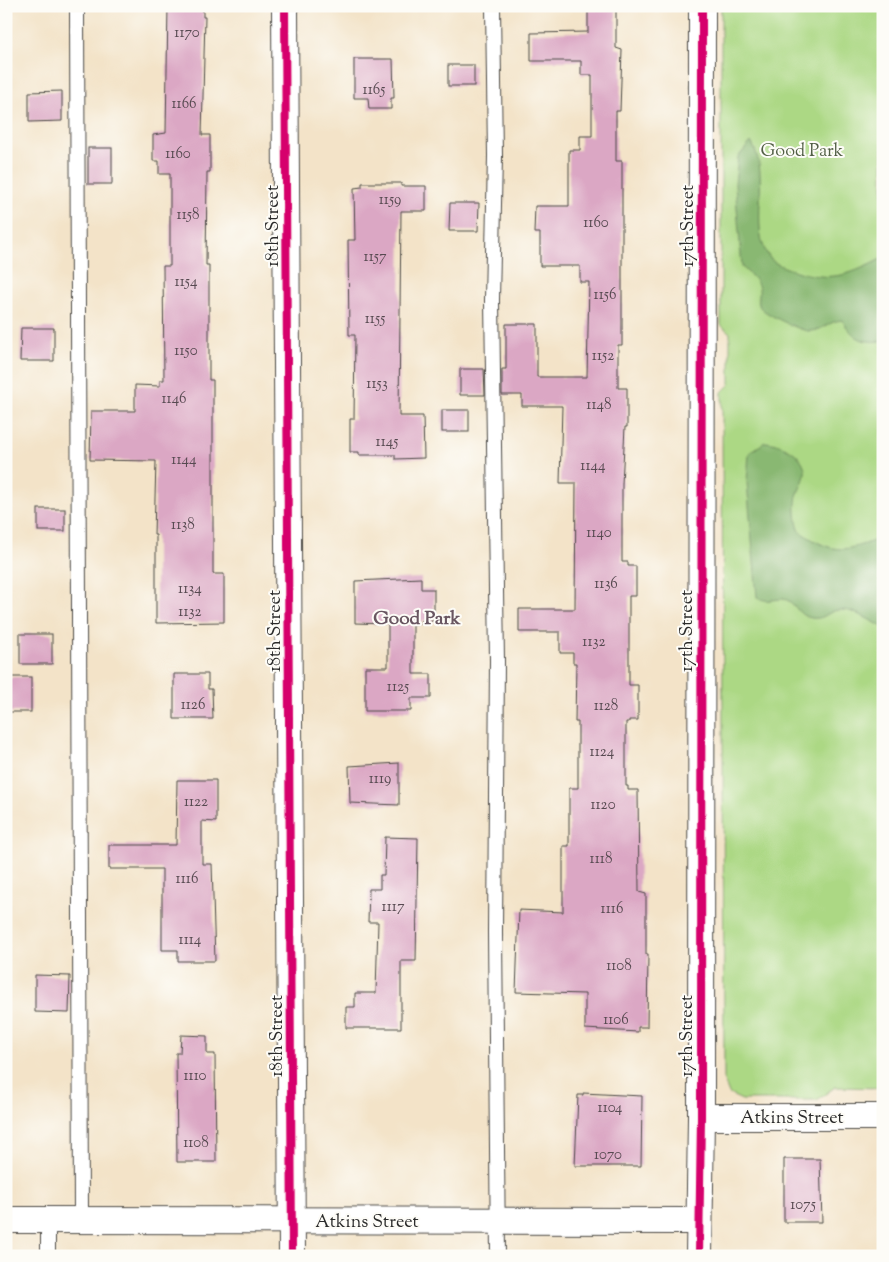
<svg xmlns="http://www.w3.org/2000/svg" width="889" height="1262" viewBox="0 0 889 1262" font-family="'Sorts Mill Goudy',serif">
<rect width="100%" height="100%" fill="#fdfcf7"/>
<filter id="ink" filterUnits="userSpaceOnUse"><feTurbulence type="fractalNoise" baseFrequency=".02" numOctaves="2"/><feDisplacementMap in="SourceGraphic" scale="10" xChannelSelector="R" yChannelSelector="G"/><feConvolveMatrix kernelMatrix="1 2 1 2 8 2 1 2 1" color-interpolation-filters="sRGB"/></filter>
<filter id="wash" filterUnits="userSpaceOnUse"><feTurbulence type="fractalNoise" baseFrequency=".0096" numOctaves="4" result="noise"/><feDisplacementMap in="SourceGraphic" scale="20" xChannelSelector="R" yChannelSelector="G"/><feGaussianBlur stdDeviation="1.12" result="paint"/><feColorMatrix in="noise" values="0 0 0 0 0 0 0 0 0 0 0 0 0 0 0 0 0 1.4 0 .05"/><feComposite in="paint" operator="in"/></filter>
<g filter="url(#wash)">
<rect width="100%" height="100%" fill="#f3e3c8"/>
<!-- green -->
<polygon fill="#acd884" stroke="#6c8258" points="721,6 883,6 883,1088 835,1087 817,1100 742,1100 729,1094 724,1081 722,392 730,384 730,333 721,325"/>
<!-- forest -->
<g fill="#89b872" stroke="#5a724e">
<path d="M751,142C772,174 748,228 769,257C774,265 790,269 799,272C835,282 851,274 883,258V341C860,343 854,338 842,320C829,321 821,332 809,331C801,331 765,314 760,307C757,302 760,294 759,288C757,279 748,273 742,267L735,184L738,157Z"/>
<path d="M765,442C780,443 803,453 805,470C806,478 801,485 798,493C794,503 796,521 800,532C838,556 842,551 883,538V627C871,621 853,609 839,610C826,611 825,622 807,617C797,614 794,600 783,599C772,599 767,603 757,597L747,482L749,453Z"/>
</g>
<g id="blocks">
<!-- building -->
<g fill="#dba7c4">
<polygon points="168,6 203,6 203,17 205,17 202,135 210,135 210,172 207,172 206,265 209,265 209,380 213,380 213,574 224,574 224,622 156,623 156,535 154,535 156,461 90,460 91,411 135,411 135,385 160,386 160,380 164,380 163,266 170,266 170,174 159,174 159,161 153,161 153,135 166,133"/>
<polygon points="588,6 616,6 616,48 622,50 620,111 616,111 616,161 622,161 622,345 618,345 618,388 627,388 627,427 625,427 622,484 622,562 628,562 628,566 636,566 636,596 629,596 629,685 638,685 638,720 629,720 629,722 626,722 626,786 628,786 628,790 638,790 639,892 646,894 646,954 648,954 647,1027 638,1027 638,1032 585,1029 585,994 516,992 519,910 563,912 563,846 569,846 569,788 578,788 578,722 575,722 576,663 573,663 573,653 560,653 560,632 519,632 519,609 575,609 576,483 560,483 562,406 522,406 522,395 502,395 502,369 506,369 506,324 537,324 537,377 587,377 589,282 580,282 580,266 540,266 540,233 534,233 535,206 569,206 569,150 580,150 580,136 592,136 592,75 581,75 581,61 531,61 531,33 588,32"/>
<polygon points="354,59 393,59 394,98 391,98 391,109 369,109 368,98 354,98"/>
<rect x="448" y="65" width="26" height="21"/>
<polygon points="62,91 62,121 29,122 29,92"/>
<rect x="88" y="148" width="24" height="36"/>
<polygon points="362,183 401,183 401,186 426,186 426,211 401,211 399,416 423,416 424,458 395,459 395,455 359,455 359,452 350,452 350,419 354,419 355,335 349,335 348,240 355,240 354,188 362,187"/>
<polygon points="450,203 479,203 478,231 449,231"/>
<polygon points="21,328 54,328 54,361 20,361"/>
<polygon points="460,369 484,369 485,395 460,395"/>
<rect x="442" y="410" width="27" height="22"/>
<rect x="38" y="509" width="27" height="22"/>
<polygon points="421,578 421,589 434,589 434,621 421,621 421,624 413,624 413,674 431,674 431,698 411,698 411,711 365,711 365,667 388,667 388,624 355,623 355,581"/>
<rect x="20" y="634" width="32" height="30"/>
<polygon points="174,674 208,674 208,689 212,689 213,719 174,719"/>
<rect x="6" y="677" width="25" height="35"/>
<polygon points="399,763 399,805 350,803 349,766"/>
<polygon points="177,780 216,780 216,822 202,821 202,864 212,864 215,961 178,961 178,950 162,950 162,869 109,869 109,845 176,845"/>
<polygon points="385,837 418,838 416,961 401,961 401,1028 346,1028 346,1007 355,1007 355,993 376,993 378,922 368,922 369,889 380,889 380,875 384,875"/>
<polygon points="35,975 70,976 69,1013 35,1012"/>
<polygon points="181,1035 207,1036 207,1054 215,1054 216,1162 177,1162 176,1053 180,1053"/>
<polygon points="583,1093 642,1096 641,1166 575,1166 578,1095 583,1095"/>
<polygon points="784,1159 820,1159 822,1222 784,1222"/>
</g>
</g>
</g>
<g filter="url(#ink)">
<use href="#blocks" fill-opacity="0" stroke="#494743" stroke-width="1"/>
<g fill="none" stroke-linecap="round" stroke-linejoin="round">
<defs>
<g id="lane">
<polyline points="77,6 81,1220"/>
<polyline points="493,6 495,156 492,300 497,661 495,932 498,1256"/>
<polyline points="48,1220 48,1256"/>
</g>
<g id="street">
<polyline points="285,6 292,1256"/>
<polyline points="701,1117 883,1117"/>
<polyline points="6,1220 698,1221"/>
<polyline points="699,1256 701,1117 702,6"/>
</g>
</defs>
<!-- lane casing -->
<use href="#lane" stroke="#494743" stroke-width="16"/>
<!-- street casing -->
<use href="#street" stroke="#494743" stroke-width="28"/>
<!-- lane -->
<use href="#lane" stroke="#fff" stroke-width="14"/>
<!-- street -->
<use href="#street" stroke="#fff" stroke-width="26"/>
<defs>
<g id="cycleway">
<polyline points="285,6 292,1256"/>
<polyline points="699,1256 701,1117 702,6"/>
</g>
</defs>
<!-- cycleway casing -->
<use href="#cycleway" stroke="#fdfcf7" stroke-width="11"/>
<!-- cycleway -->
<use href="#cycleway" stroke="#d6006c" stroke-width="8"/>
</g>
</g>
<g text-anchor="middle" stroke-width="4" stroke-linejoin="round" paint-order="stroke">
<!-- number labels -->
<g font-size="15" fill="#574a51">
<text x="187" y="37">1170</text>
<text x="374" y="94">1165</text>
<text x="184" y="108">1166</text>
<text x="178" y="158">1160</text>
<text x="390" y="204">1159</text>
<text x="188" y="219">1158</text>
<text x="596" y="227">1160</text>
<text x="375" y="261">1157</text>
<text x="186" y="286">1154</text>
<text x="605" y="299">1156</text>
<text x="375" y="323">1155</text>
<text x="186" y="355">1150</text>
<text x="603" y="360">1152</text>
<text x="377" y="388">1153</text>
<text x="174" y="403">1146</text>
<text x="599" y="409">1148</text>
<text x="387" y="446">1145</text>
<text x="184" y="464">1144</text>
<text x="593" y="470">1144</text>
<text x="183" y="529">1138</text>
<text x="599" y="537">1140</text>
<text x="606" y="588">1136</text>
<text x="190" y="593">1134</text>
<text x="190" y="616">1132</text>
<text x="594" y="646">1132</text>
<text x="398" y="691">1125</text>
<text x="193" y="709">1126</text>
<text x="606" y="710">1128</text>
<text x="602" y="756">1124</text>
<text x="380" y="783">1119</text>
<text x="196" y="806">1122</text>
<text x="603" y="809">1120</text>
<text x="601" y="863">1118</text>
<text x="187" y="883">1116</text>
<text x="393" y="911">1117</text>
<text x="612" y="913">1116</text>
<text x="190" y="944">1114</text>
<text x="619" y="970">1108</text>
<text x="616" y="1024">1106</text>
<text x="195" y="1080">1110</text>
<text x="610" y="1112">1104</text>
<text x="196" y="1147">1108</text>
<text x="608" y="1159">1070</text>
<text x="803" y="1209">1075</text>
</g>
<!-- park labels -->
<g font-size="18" fill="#525f46" stroke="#fdfcf7">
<text x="802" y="156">Good Park</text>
</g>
<!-- street labels -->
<g font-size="18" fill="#2b2b2b" stroke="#fdfcf7">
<text transform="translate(272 226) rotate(-90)" y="6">18th Street</text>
<text transform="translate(687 226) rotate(-90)" y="6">17th Street</text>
<text transform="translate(274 631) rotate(-90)" y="6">18th Street</text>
<text transform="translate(686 631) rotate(-90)" y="6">17th Street</text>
<text transform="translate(276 1036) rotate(-90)" y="6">18th Street</text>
<text transform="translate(686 1036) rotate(-90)" y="6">17th Street</text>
<text x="792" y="1123">Atkins Street</text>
<text x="367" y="1227">Atkins Street</text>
</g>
<!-- neighbourhood labels -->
<g font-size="19" font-weight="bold" fill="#695661" stroke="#fdfcf7">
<text x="417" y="624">Good Park</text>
</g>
</g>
<!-- margin -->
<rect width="889" height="1262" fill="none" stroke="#fdfcf7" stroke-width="25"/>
</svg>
